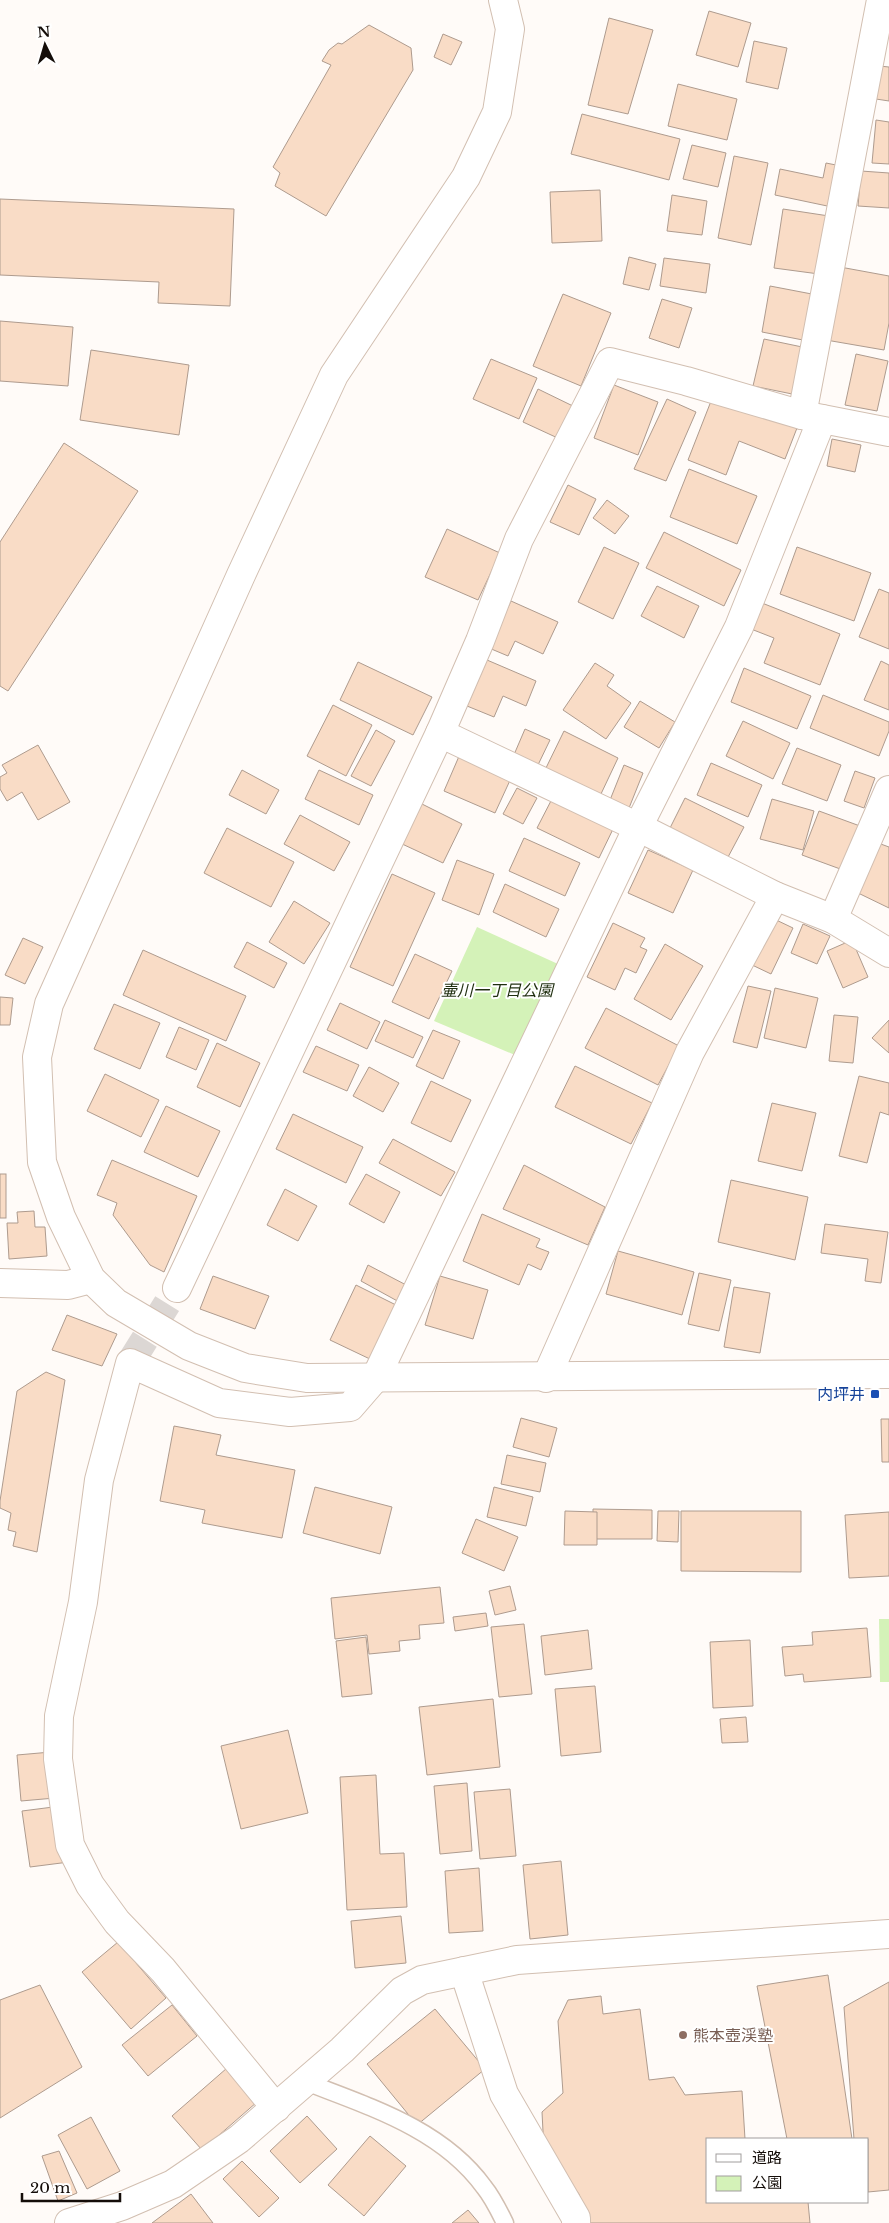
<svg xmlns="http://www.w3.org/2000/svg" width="889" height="2223" viewBox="0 0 889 2223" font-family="'Libre Baskerville','Noto Sans JP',serif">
<rect width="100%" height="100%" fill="#fffbf8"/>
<!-- green -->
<g fill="#d4f2b8">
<polygon points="477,927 558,964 515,1055 434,1021"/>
<polygon points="879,1619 889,1619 889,1682 880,1682"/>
</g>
<!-- building -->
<g fill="#f9dcc6" stroke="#ae9b8e">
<polygon points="709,11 751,23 738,67 696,55"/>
<polygon points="609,18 653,30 628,114 588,105"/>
<polygon points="369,25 411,48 413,70 326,216 275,186 280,173 273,167 331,65 322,61 329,50 338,43 342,44"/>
<polygon points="443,34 462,42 451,65 434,57"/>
<polygon points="754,41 787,48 778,89 746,82"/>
<polygon points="879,66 889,67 889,101 876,99"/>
<polygon points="678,84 737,99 727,140 668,126"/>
<polygon points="582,114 680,139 669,180 571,154"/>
<polygon points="876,120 889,122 889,164 872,163"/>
<polygon points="692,145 726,153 718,187 683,179"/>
<polygon points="734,156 768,163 751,245 718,238"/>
<polygon points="826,163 841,166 832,207 775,195 780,169 823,178"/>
<polygon points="861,171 889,173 889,208 858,206"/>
<polygon points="600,190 602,241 552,243 550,192"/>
<polygon points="672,195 707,201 702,235 667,231"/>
<polygon points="0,199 234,209 230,306 158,303 159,282 0,275"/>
<polygon points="783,209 829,216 819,274 774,268"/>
<polygon points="629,257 656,264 649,290 623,284"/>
<polygon points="664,258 710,264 706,293 660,286"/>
<polygon points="840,267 889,276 889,323 884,350 826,340"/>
<polygon points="770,286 817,295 808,341 762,332"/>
<polygon points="563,294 611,313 581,386 533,366"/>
<polygon points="662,299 692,308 679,348 649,338"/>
<polygon points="0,321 73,327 68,386 0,381"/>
<polygon points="764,339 807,348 797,395 753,386"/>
<polygon points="91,350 189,365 179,435 80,420"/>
<polygon points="856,354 888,361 877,411 845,405"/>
<polygon points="491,359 537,378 519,419 473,399"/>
<polygon points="614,385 658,402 638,455 594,438"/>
<polygon points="538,389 577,408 562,440 523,422"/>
<polygon points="713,396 797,428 785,459 739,441 726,475 688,460"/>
<polygon points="667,399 696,412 666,481 634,469"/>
<polygon points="832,439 861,445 855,472 827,466"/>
<polygon points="64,443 138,491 8,691 0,686 0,542"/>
<polygon points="689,469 757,496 737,544 670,517"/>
<polygon points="568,485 596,499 579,535 550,522"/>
<polygon points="607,500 629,516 615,534 593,518"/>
<polygon points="447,529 500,553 478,600 425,577"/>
<polygon points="664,532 741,570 724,606 646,568"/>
<polygon points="604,547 639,563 613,619 578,602"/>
<polygon points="797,547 871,573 854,621 780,594"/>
<polygon points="657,586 699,606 684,638 641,616"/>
<polygon points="879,589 889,593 889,649 859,637"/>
<polygon points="511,601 558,622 543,654 515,641 508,656 489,648"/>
<polygon points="762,603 840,634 820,685 764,663 774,638 751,629"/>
<polygon points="487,660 536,681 526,706 503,696 494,717 467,706"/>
<polygon points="881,661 889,665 889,710 864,700"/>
<polygon points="358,662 432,697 413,735 340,700"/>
<polygon points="595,663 614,675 607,686 631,703 606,739 563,710"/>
<polygon points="744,668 811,696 797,729 731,702"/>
<polygon points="823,695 889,722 889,731 879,756 810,728"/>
<polygon points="640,701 675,722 659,748 624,727"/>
<polygon points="333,705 372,725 346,776 307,756"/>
<polygon points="743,721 790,743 773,779 726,756"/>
<polygon points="525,729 550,740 537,767 513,757"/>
<polygon points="376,730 395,741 371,786 351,776"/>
<polygon points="564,731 618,758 600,796 545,770"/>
<polygon points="38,745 70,802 38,820 22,792 7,801 0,789 0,777 7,773 2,765"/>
<polygon points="797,748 841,765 827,801 782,784"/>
<polygon points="460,754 512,776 495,813 444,791"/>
<polygon points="711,763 762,785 748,817 697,795"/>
<polygon points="624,765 643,773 629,808 610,800"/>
<polygon points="242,770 279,790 266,814 229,795"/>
<polygon points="319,770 373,795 359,825 305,799"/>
<polygon points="855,771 875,778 864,808 844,801"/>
<polygon points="517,788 537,798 523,824 503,814"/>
<polygon points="554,795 615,825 599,858 537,828"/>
<polygon points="685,798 744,827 727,859 669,830"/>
<polygon points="772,799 814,811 803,850 760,839"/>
<polygon points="420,803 462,824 443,863 400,843"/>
<polygon points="819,811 860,826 843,870 802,855"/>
<polygon points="300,815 350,842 334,871 284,844"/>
<polygon points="227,828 294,862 271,907 204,873"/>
<polygon points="524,838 580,863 565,896 509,871"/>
<polygon points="878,843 889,847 889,908 856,892"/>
<polygon points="648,850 693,870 673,913 628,893"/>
<polygon points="457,860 494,874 479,915 442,900"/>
<polygon points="392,874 435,893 393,986 350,967"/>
<polygon points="505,884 559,909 546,937 493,912"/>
<polygon points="294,901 330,923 304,964 269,942"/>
<polygon points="772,918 793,928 771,974 750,964"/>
<polygon points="613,923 645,938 640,947 647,950 636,973 625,968 615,990 587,977"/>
<polygon points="803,924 830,936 817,964 791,953"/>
<polygon points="23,938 43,947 25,984 5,975"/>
<polygon points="852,940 868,977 843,988 827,951"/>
<polygon points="247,942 287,963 274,988 234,967"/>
<polygon points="665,944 703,966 671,1020 634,999"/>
<polygon points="143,950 246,996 226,1041 123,995"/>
<polygon points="415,954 452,971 429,1019 392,1002"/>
<polygon points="748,986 771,991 757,1048 733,1042"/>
<polygon points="775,988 818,998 806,1048 764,1038"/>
<polygon points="0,997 13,998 10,1025 0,1025"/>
<polygon points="340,1003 380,1022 367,1049 327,1030"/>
<polygon points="114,1004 160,1023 140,1069 94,1049"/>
<polygon points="606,1008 679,1046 658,1085 585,1048"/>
<polygon points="834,1015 858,1017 853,1063 829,1061"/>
<polygon points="385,1020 423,1037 413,1058 375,1041"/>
<polygon points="889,1020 889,1053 872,1038"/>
<polygon points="179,1027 209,1040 196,1070 166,1057"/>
<polygon points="433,1030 460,1041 443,1079 416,1066"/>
<polygon points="217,1043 260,1063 240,1107 197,1087"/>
<polygon points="316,1046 359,1065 347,1091 303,1072"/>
<polygon points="575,1066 652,1103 631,1144 555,1107"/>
<polygon points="369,1067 399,1083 383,1112 353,1096"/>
<polygon points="105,1074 159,1100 141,1137 87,1111"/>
<polygon points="859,1076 889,1083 889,1115 880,1112 867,1163 839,1156"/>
<polygon points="431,1081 471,1100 451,1142 411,1123"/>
<polygon points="772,1103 816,1113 802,1171 758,1161"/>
<polygon points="166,1106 220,1131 198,1177 144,1152"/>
<polygon points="293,1114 363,1147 346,1183 276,1149"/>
<polygon points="393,1139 455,1172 441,1196 379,1163"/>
<polygon points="112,1160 197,1196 164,1272 150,1265 113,1215 117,1203 97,1195"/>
<polygon points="524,1165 605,1207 588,1245 503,1209"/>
<rect x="0" y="1174" width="6" height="44"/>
<polygon points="366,1174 400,1192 384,1223 349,1204"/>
<polygon points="731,1180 808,1197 795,1260 718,1242"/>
<polygon points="285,1189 317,1206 298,1241 267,1225"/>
<polygon points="34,1211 35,1227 45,1227 47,1256 9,1259 7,1223 18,1223 17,1212"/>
<polygon points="482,1214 540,1239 536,1247 549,1252 541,1270 528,1264 519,1285 463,1261"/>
<polygon points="825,1224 888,1232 881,1283 865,1281 868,1259 821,1253"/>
<polygon points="618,1251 694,1272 682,1315 606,1294"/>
<polygon points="368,1265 410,1287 401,1303 361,1281"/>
<polygon points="699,1273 731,1280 719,1331 688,1324"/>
<polygon points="213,1276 269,1296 255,1329 200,1309"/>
<polygon points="440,1276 488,1290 473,1339 425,1325"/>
<polygon points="356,1285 398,1306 372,1360 330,1340"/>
<polygon points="734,1287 770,1293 760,1353 724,1347"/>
<polygon points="67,1315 117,1334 102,1366 52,1350"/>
<polygon points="46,1372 65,1380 37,1552 13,1546 16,1532 8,1530 11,1513 0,1508 0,1501 17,1391"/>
<polygon points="521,1418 557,1428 549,1457 513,1447"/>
<polygon points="881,1419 889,1419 889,1462 882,1462"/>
<polygon points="174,1426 221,1435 216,1455 295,1470 282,1538 202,1523 205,1510 160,1501"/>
<polygon points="507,1455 546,1463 540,1492 501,1484"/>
<polygon points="315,1487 392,1507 380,1554 303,1533"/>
<polygon points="494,1487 533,1497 526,1526 487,1517"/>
<polygon points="593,1509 652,1510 652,1539 593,1539"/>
<polygon points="565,1511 597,1512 597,1545 564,1545"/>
<polygon points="658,1511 679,1511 678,1542 657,1541"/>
<polygon points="681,1511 801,1511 801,1572 681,1571"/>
<polygon points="889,1512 889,1576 849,1578 845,1515"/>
<polygon points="476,1519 518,1537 504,1571 462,1553"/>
<polygon points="510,1586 516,1610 495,1615 489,1591"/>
<polygon points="440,1587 444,1623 419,1625 420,1639 399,1641 400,1651 369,1654 367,1635 335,1639 331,1598"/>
<polygon points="486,1613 488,1626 455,1631 453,1617"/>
<polygon points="524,1624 532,1694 499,1697 491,1627"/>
<polygon points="867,1628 871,1677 804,1682 803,1674 785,1676 782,1647 813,1645 812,1632"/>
<polygon points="588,1630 592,1669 545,1675 541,1636"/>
<polygon points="366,1637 372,1694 342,1697 336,1641"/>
<polygon points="750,1640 753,1706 713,1708 710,1642"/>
<polygon points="595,1686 601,1752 561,1756 555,1689"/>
<polygon points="493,1699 500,1767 427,1775 419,1707"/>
<polygon points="746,1717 748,1742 722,1743 720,1719"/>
<polygon points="288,1730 308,1813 241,1829 221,1746"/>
<polygon points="51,1752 55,1798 21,1801 17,1755"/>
<polygon points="376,1775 380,1854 404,1853 407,1907 347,1910 340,1777"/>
<polygon points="467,1783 472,1851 440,1854 434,1786"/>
<polygon points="510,1789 516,1856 480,1859 474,1792"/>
<polygon points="61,1806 69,1862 30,1867 22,1811"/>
<polygon points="561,1861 568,1935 530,1939 523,1865"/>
<polygon points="479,1868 483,1931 449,1933 445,1871"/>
<polygon points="401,1916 406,1963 355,1968 351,1921"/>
<polygon points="118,1942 166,1998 131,2029 82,1972"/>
<polygon points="828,1975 852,2139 787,2139 757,1986"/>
<polygon points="889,1982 889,2190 868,2192 868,2139 854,2139 844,2007"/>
<polygon points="40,1985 82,2067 0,2118 0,2000"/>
<polygon points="601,1996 603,2014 640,2009 649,2080 674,2077 685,2095 742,2091 745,2139 708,2139 708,2202 808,2202 810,2223 589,2223 579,2194 544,2151 542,2112 563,2093 558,2021 568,2000"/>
<polygon points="172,2005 197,2036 148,2076 122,2045"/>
<polygon points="435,2009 485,2069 417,2125 367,2064"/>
<polygon points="227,2068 257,2102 202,2150 172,2116"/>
<polygon points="307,2116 337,2149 300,2183 270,2151"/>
<polygon points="91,2117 120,2171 87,2189 58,2135"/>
<polygon points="370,2136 406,2166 364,2216 328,2185"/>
<polygon points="59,2151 77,2193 58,2201 42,2156"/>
<polygon points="242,2161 279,2198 259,2217 223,2179"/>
<polygon points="191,2194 213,2223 152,2223"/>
<polygon points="468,2210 479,2223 452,2223"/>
</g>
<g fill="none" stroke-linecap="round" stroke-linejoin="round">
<!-- minor-tunnel -->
<polyline stroke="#dcd7d4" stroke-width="28" stroke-dasharray="28 14" stroke-linecap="butt" points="130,1363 177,1288"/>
<defs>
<path id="service" d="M306,2082C370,2107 442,2129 484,2187C493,2198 499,2211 505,2223"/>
<g id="minor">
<polyline points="802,415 881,0"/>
<polyline points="440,733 638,827 775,896 833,919 889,953"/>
<polyline points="833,919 889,790"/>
<polyline points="0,1283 68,1285 91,1279"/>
<polyline points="177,1288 440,733 480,641 519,539 610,362 686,381 802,415 889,432"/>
<polyline points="546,1378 690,1052 775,896"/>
<polyline points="464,1971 504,2094 576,2218 576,2223"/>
<polyline points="276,2108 163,1970 117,1922 90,1885 70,1845 58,1759 59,1716 83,1602 99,1480 130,1363 219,1403 290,1412 350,1407 376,1377 638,827 739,627 822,419"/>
<polyline points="69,2223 122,2206 173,2184 239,2139 342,2050 402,1991 422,1980 517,1960 889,1934"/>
</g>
<polyline id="tertiary" points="503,0 510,29 497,112 466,177 334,375 241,575 49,1004 37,1057 42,1162 61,1217 91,1279 116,1303 189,1346 245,1368 307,1378 889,1374"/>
</defs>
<!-- service casing -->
<use href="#service" stroke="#d2bfb1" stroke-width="19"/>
<!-- minor casing -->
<use href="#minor" stroke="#d2bfb1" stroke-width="30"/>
<!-- tertiary casing -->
<use href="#tertiary" stroke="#d2bfb1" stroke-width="30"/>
<!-- service -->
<use href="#service" stroke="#fff" stroke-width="16"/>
<!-- minor -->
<use href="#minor" stroke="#fff" stroke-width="28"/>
<!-- tertiary -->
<use href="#tertiary" stroke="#fff" stroke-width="28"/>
</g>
<!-- markers -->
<rect fill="#1a4fb4" stroke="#fff" stroke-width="2" x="870" y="1389" width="10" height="10" rx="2.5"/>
<circle fill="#8d6e63" stroke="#fff" stroke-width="2" cx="683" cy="2035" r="5"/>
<g text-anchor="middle" stroke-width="4" stroke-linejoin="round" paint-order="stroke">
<!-- park labels -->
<g font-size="16" font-style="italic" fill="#1f2e0f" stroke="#fff">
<text x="497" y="996">壷川一丁目公園</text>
</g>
<!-- transit labels -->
<g font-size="16" fill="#164399" stroke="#fff" text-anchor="end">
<text x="865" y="1400">内坪井</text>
</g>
<!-- education labels -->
<g font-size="16" fill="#785e54" stroke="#fff" text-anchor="start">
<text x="693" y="2041">熊本壺渓塾</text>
</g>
</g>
<!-- legend -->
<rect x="706" y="2138" width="162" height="65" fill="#ffffff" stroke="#a19e9d"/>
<rect x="716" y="2154" width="25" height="8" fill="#ffffff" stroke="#a19e9d"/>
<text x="752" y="2163" font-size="15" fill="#140d09">道路</text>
<rect x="716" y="2176" width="25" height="15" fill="#d4f2b8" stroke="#a19e9d"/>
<text x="752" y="2188" font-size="15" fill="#140d09">公園</text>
<!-- north arrow -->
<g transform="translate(45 45) rotate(355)" stroke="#ffffff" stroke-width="4" paint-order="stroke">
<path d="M0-4L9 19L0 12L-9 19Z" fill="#140d09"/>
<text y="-8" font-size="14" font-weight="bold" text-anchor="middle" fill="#140d09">N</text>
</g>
<!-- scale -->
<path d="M22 2193v8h98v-8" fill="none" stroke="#140d09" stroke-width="2.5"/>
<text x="30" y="2193" font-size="15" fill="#140d09" stroke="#ffffff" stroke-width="4" paint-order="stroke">20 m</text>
</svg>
